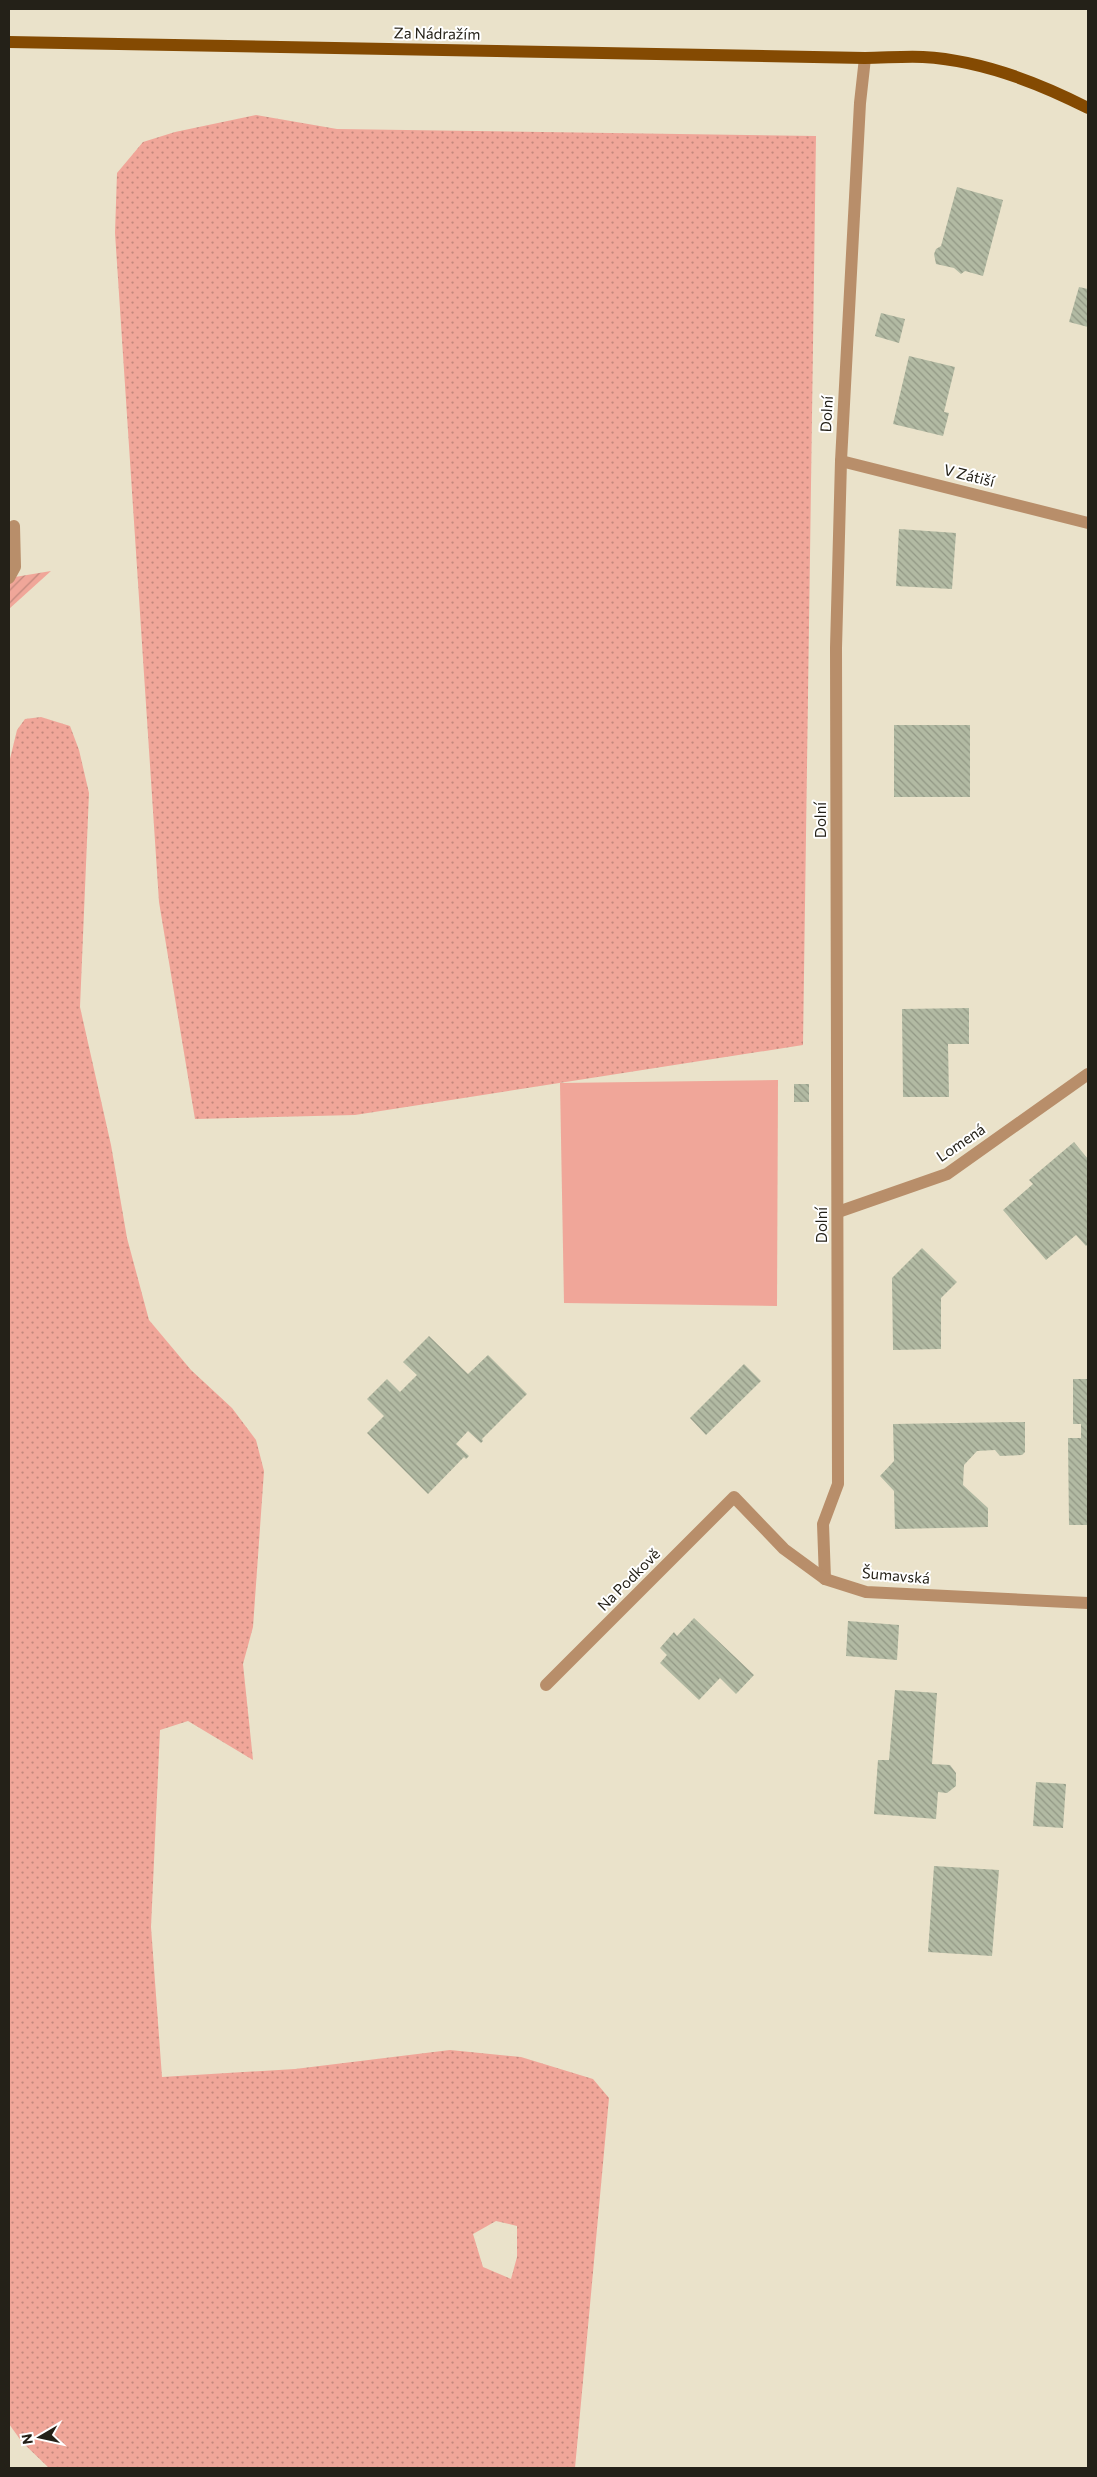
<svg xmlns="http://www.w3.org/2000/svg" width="1097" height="2477" viewBox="0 0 1097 2477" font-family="Commissioner,sans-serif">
<defs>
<pattern id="grass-dots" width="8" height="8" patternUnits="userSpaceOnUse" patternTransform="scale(1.25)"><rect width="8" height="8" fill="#f0a699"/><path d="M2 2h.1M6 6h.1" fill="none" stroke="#c2877c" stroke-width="1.8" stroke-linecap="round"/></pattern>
<pattern id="garden-furrows" width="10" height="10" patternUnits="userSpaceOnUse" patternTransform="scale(1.25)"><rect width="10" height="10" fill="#f0a699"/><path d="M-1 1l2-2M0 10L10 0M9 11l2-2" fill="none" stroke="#c2877c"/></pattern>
<pattern id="building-back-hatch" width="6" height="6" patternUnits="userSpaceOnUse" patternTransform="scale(1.25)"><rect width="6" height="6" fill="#b2baa3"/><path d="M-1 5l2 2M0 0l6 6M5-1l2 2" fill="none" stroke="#919784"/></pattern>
</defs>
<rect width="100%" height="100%" fill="#eae2ca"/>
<!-- grass -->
<g fill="url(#grass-dots)" fill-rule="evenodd">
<polygon points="256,115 337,129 816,136 803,1045 355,1115 195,1119 159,902 115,233 117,173 143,142 175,132"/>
<path d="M41,717L70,726L79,750L89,793L80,1007L111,1145L127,1238L149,1320L191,1370L232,1408L256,1440L264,1471L253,1627L243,1664L253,1760L188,1721L160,1730L151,1927L162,2077L295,2069L450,2050L521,2057L593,2079L609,2098L575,2468H49L22,2442L9,2424V763L17,730L25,719ZM496,2221L517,2226V2257L511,2279L483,2267L473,2234Z"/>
</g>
<!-- garden -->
<polygon fill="url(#garden-furrows)" points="51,571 9,609 9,578"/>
<!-- pitch -->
<polygon fill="#f0a699" points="778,1080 777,1306 564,1303 560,1083"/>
<!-- building -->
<g fill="url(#building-back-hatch)">
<polygon points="957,187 1003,200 983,276 965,271 961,274 954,268 936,264 934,254 936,249 941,246"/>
<polygon points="1079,287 1088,289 1088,327 1069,322"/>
<polygon points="881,313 905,319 899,343 875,336"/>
<polygon points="909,356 955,367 944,412 949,413 943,436 893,424"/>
<polygon points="899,529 956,533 952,589 896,586"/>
<rect x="894" y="725" width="76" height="72"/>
<polygon points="969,1008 969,1044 948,1044 949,1097 903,1097 902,1009"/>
<rect x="794" y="1084" width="15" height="18"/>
<polygon points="1074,1142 1088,1159 1088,1244 1086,1246 1076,1235 1046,1260 1003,1210 1033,1184 1029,1180"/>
<polygon points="922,1248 957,1282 941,1298 941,1349 893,1350 892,1278"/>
<polygon points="429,1336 468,1374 488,1355 527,1394 482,1439 483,1441 481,1443 468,1431 456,1444 469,1456 466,1459 464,1457 428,1494 367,1433 384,1416 367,1399 387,1379 400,1392 417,1375 403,1362"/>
<polygon points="744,1364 761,1381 706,1435 690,1418"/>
<polygon points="1073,1379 1088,1379 1088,1525 1069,1525 1068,1438 1081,1438 1081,1424 1073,1424"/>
<polygon points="1025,1422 1025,1452 1022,1455 1000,1456 995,1450 977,1451 964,1465 963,1485 988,1508 988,1527 895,1529 894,1491 880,1476 894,1461 893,1424"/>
<polygon points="694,1618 754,1675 736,1694 720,1678 699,1700 660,1663 667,1655 660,1648 674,1632 677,1636"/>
<polygon points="848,1621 899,1625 897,1660 846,1656"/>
<polygon points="895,1690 937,1693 932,1764 950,1765 956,1773 956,1786 947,1793 938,1792 936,1819 874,1814 878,1760 889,1760"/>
<polygon points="1036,1782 1066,1784 1063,1828 1033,1826"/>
<polygon points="934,1866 999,1870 992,1956 928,1952"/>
</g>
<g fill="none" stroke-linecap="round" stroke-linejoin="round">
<!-- minor -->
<g stroke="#b88e6a" stroke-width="12">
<polyline points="841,461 1088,523"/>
<polyline points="9,578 15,567 14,526"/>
<polyline points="838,1212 947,1174 1088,1074"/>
<polyline points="825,1579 823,1524 838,1484 836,648 841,461 860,103 865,58"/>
<polyline points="546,1685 734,1497 784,1549 825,1579 866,1592 1088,1603"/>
</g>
<!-- major -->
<path stroke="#844a02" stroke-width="12" d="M9,42L865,58C884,58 904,56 923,57C981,60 1037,82 1088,108"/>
</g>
<g text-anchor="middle" stroke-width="4" stroke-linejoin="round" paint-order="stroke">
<!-- street labels -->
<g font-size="15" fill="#242118" stroke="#fff">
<text transform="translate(437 34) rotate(1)" y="5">Za Nádražím</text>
<text transform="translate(827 414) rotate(-87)" y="5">Dolní</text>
<text transform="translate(969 476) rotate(14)" y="5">V Zátiší</text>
<text transform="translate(821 820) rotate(-90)" y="5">Dolní</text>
<text transform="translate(961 1143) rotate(-34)" y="5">Lomená</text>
<text transform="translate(822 1225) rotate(-90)" y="5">Dolní</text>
<text transform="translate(896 1576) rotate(5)" y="5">Šumavská</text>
<text transform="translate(629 1580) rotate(-45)" y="5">Na Podkově</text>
</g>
</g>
<!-- border -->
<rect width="1097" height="2477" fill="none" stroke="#242118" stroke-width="20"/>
<!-- north arrow -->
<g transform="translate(40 2437) rotate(261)" stroke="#ffffff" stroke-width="4" paint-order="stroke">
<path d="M0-4L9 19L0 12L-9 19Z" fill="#242118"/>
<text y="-8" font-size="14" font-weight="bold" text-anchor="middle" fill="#242118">N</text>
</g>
</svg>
